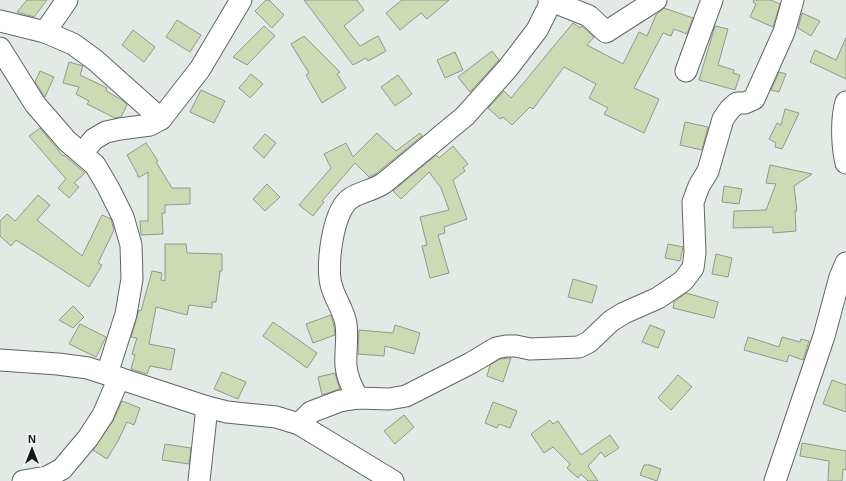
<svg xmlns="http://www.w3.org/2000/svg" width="846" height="481" viewBox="0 0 846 481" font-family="Arial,sans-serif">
<rect width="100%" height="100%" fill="#e3e9e5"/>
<!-- building -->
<g fill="#ccdbb3" stroke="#949690">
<polygon points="27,0 47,0 34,17 17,12"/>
<polygon points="266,0 269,0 284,15 272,28 255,11"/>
<polygon points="304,0 357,0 364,10 344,26 360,46 378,36 386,51 368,61 366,58 353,65"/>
<polygon points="402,0 449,0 427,19 421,13 400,30 386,13"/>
<polygon points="754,0 771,0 780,4 773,27 750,17 756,4 753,2"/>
<polygon points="664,8 693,18 687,34 674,29 671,36 663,33 634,88 659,99 644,133 604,114 608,108 589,98 596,84 564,67 533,109 530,107 512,125 503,117 500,119 488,108 504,91 511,98 573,23 580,28 582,26 594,37 587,45 623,64 639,32 647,36 656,15"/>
<polygon points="802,13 820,21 811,36 798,28"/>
<polygon points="177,20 201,35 190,52 166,37"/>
<polygon points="264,26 275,36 247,65 233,57"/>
<polygon points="715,26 728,29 718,65 734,70 733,73 740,75 735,90 699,80"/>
<polygon points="133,30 155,47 144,62 122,45"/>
<polygon points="304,36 340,72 337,74 346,88 322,103 306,75 309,73 291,44"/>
<polygon points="846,38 846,79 810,62 815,50 836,60"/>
<polygon points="492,51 499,60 470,92 458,77"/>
<polygon points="455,52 463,70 445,78 437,60"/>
<polygon points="69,62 83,66 80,75 107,88 106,91 122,100 127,105 121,117 115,118 87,104 89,101 76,94 79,87 63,83"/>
<polygon points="40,71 54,77 45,97 35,82"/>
<polygon points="779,72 786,74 779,92 771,90"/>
<polygon points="251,74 263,84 250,98 239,88"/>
<polygon points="398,75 412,94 395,106 381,87"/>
<polygon points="201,90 225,101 214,123 190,112"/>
<polygon points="785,109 799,113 782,149 775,147 776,143 769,139 777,123 781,125"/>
<polygon points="685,122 708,127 702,150 680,145"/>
<polygon points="40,128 63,156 64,155 85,173 74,183 79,187 69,198 58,188 66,179 29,136"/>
<polygon points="377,133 396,151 420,133 422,136 377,173 369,177 355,163 322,201 324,202 313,216 299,205 331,168 324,154 346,143 353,157"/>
<polygon points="265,134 276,143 264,158 253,148"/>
<polygon points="146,143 158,161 156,162 172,188 190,188 190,204 165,205 165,213 162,213 163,234 141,235 140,221 148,221 148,172 140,177 138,177 137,173 127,155"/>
<polygon points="453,146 468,164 463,168 465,171 453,180 467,219 444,227 445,233 438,235 449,273 430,278 422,246 427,245 420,217 449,210 441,188 429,172 401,199 393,191 436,155 439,158"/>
<polygon points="770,165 812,174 794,186 797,211 795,211 796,231 773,233 773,227 733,228 734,211 766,210 776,184 766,183"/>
<polygon points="267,184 280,197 265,211 253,199"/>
<polygon points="724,186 742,189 739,204 722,202"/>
<polygon points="38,195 50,205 37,220 82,256 102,215 111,219 114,230 98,263 102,265 89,287 16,240 11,246 0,236 0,221 7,214 15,221"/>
<polygon points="165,244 186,244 187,253 222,254 222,271 220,271 216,302 212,302 212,308 189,305 187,315 156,307 149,344 175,349 171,370 150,366 147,374 131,369 135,355 132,354 137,338 131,337 139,310 141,311 152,271 162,273 161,280 165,281"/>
<polygon points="668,244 683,247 680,261 665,258"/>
<polygon points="716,254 732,258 728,277 712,274"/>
<polygon points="573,279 597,286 592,303 568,297"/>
<polygon points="686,293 718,302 714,318 673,308 674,302"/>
<polygon points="73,306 84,317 73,328 59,320"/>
<polygon points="331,315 334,326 335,335 313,343 306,324"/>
<polygon points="273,322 317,353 307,368 263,336"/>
<polygon points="80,324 106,337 96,357 69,344"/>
<polygon points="395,325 420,333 414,354 385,346 384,356 358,354 359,330 393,333"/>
<polygon points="650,325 665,331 658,348 642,342"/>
<polygon points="748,337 779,347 782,337 800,342 801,339 809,341 803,360 789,355 787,362 744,350"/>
<polygon points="511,358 503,382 487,376 490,365 500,359"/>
<polygon points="222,372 246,382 238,399 214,389"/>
<polygon points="335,373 340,389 322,395 318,377"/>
<polygon points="678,375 692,387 671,410 658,398"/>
<polygon points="832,380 846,385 846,412 823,404"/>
<polygon points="122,401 140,408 134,425 127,422 118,441 107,459 93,450 113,421"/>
<polygon points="493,402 517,411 510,428 499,424 497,428 485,423"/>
<polygon points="404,415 414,427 395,444 384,431"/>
<polygon points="550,420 553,424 558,421 581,455 610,435 619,448 605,457 601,452 588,466 598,481 588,481 581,474 578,478 567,468 570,464 553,447 544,453 531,434"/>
<polygon points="802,443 846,451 846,470 843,469 842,481 828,481 829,461 800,456"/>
<polygon points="165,444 191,448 189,464 162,460"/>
<polygon points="644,465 650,465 661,469 657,481 640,475"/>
</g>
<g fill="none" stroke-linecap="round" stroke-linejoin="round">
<defs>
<g id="minor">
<polyline points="549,0 589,16 606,32 656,0"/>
<polyline points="0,21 45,32 73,44 95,60 161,119"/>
<polyline points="45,32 67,0"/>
<polyline points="0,48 35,104 67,141 95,165 108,187 123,217 131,245 132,279 126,314 107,374"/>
<polyline points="686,71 712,0"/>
<path d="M846,102C841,119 842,146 846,163"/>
<polyline points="82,153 94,139 106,132 120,129 150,125 161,119 200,69 241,0"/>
<polyline points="0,360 58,364 88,368 207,407 227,412 276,417 299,424 393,481"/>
<path d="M358,398C352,388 347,378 346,366C345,352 348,338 346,324C344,310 334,298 331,284C326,265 333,209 351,198C360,192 374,190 384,183L465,116L508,68L537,30L552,0"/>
<polyline points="299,424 311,412 340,401 358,398 389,399 406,396 471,363 496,348 506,346 516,346 530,349 579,347 589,342 611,321 624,313 658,298 683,281 693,268 695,253 693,202 699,186 708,171 723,119 730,109 737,103 745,103 754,99 784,32 793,0"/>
<polyline points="23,481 47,477 62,469 88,438 103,415 119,378"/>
<polyline points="199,481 207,407"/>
<polyline points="775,481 824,336 840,277 846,263"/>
</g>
</defs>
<!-- minor casing -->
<use href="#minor" stroke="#616663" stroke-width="23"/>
<!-- minor -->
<use href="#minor" stroke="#fff" stroke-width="21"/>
</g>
<!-- north arrow -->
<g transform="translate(32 449)" stroke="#f0f6f3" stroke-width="3" paint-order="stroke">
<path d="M0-3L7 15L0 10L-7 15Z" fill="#141615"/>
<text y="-6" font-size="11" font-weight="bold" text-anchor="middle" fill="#141615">N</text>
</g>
</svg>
